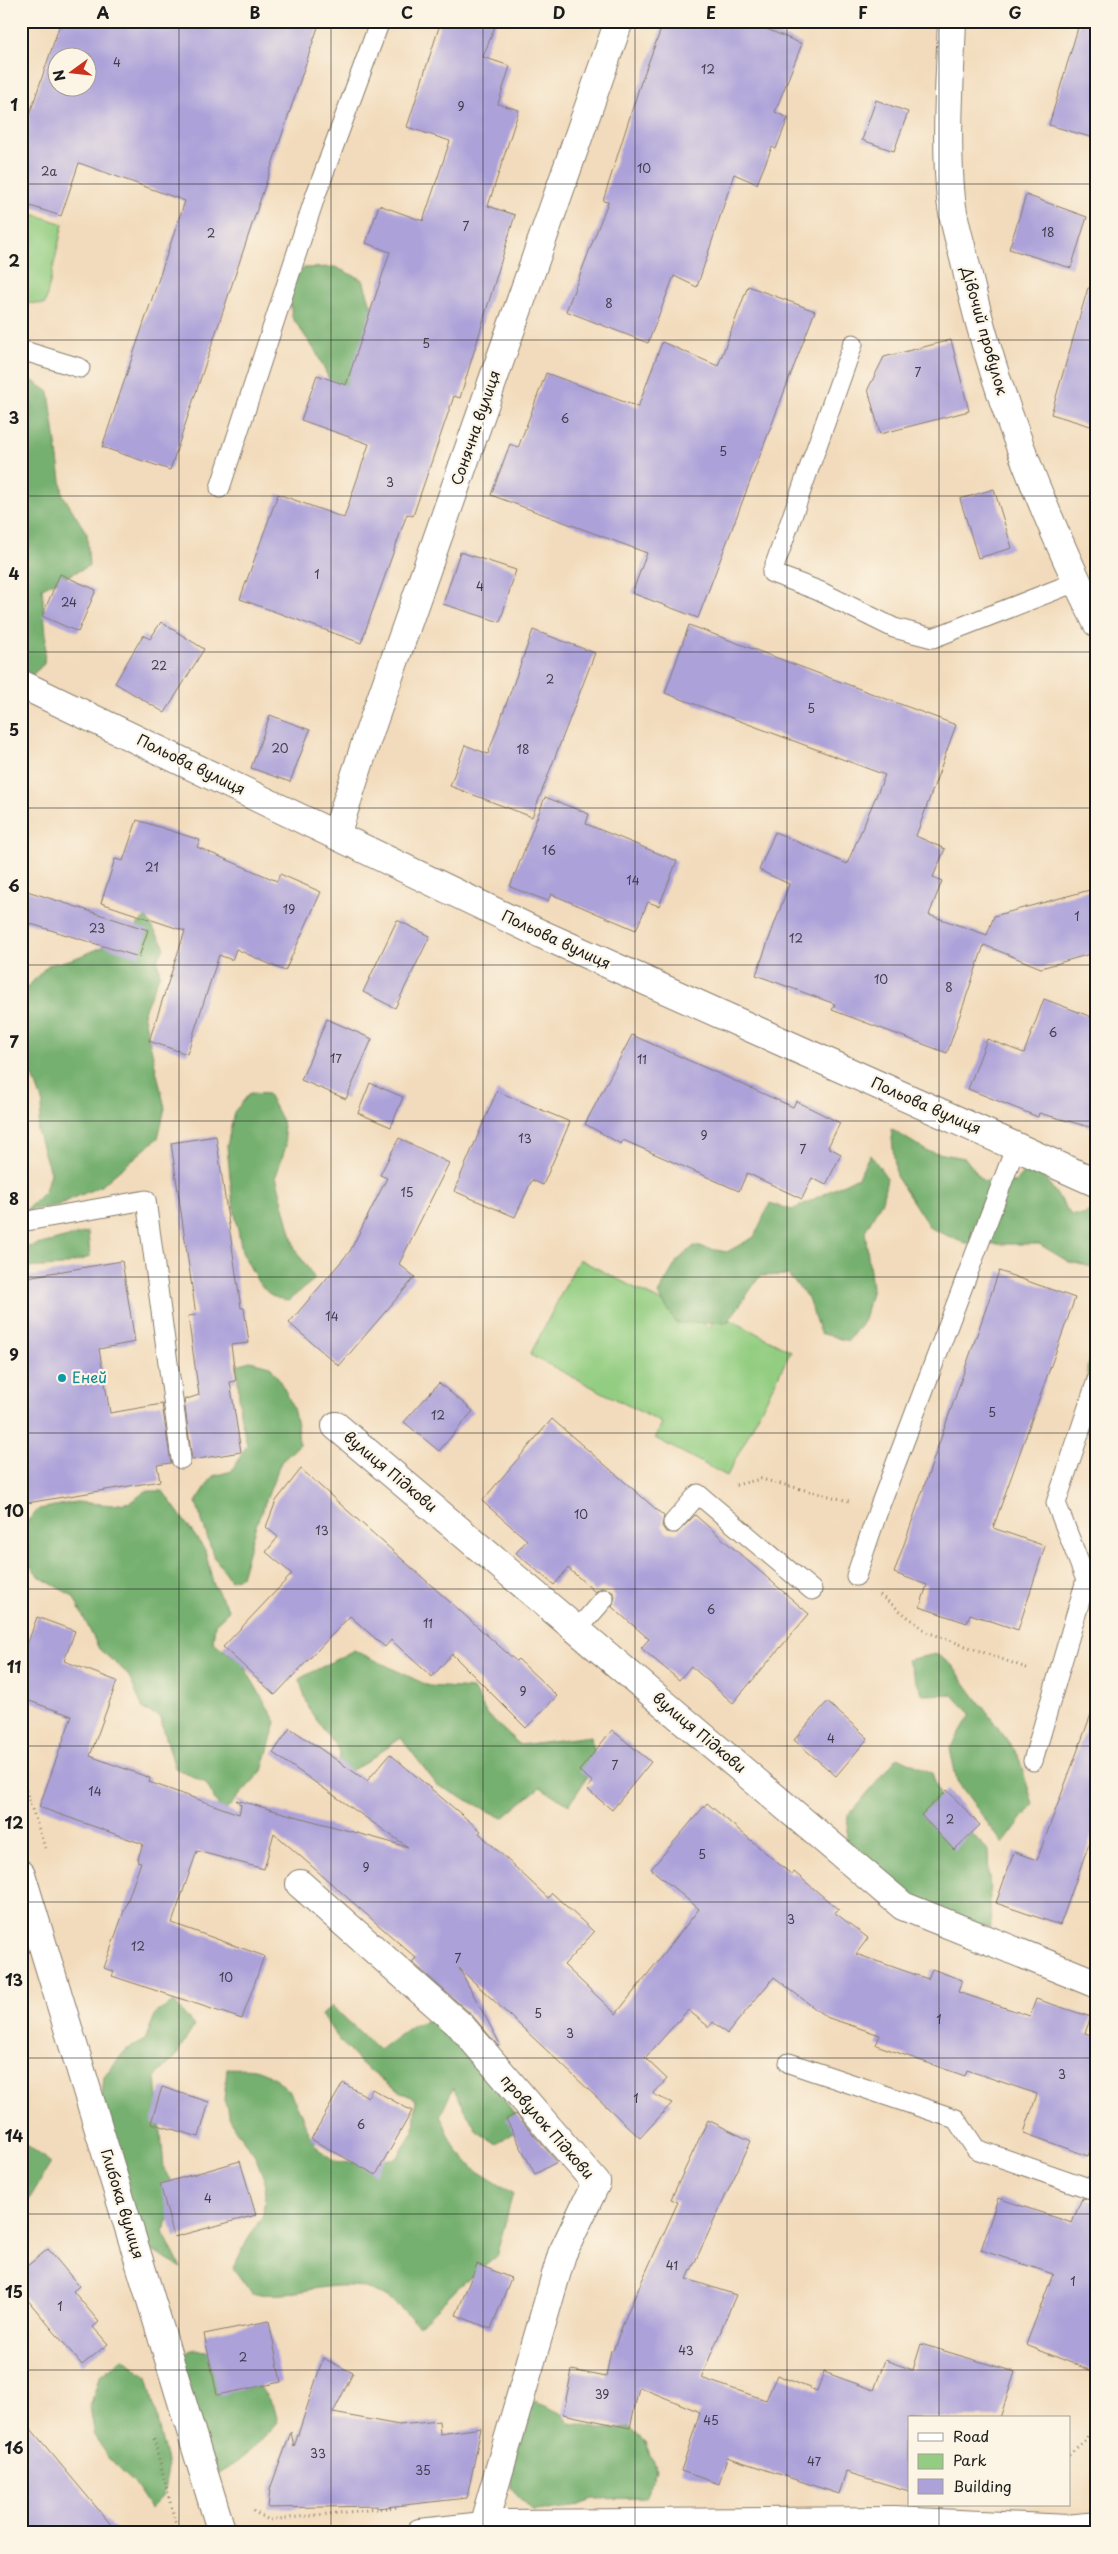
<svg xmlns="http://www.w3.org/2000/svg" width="1118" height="2554" viewBox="0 0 1118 2554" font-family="'Playpen Sans',sans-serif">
<rect width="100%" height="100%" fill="#fcf5e5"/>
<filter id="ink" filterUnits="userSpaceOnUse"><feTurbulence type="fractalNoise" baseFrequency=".02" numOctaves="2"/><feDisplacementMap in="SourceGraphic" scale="10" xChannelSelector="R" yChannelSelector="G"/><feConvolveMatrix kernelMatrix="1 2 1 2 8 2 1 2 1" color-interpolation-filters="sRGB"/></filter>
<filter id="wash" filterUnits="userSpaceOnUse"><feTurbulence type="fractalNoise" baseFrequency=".0096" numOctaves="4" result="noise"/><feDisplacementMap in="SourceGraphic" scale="20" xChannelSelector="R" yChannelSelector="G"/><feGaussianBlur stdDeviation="1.12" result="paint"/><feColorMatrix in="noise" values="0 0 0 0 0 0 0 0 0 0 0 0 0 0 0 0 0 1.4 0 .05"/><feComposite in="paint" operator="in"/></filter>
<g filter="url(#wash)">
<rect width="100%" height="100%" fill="#f2dbbc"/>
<!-- green -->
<g fill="#93cd81" stroke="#58744e">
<polygon points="21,210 63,224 45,304 21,303"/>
<polygon points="579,1259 710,1327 717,1313 791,1351 727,1476 655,1438 662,1423 530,1355"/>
</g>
<!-- forest -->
<g fill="#76b06f" stroke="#496646">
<polygon points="335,267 363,280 378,327 367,398 330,381 316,352 292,317 288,284 304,268"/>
<polygon points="21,373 49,392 63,495 87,534 89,566 42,588 46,635 44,664 32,675 21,678"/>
<polygon points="146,917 165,947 157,959 160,974 143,1013 165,1108 158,1138 101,1186 58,1205 25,1211 45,1191 50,1173 37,1130 43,1104 33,1076 21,1073 21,994 48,965 73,959 120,940"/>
<polygon points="250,1093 268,1094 282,1121 286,1146 276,1176 295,1249 315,1279 288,1301 271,1296 258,1282 242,1252 232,1197 227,1146 234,1112"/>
<polygon points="891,1129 927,1151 965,1158 983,1181 1015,1182 1034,1162 1071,1215 1084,1215 1097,1204 1097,1268 1069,1262 1039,1244 966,1244 930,1228 896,1176"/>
<polygon points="870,1154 887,1178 882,1201 865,1231 872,1288 864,1320 848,1341 820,1333 808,1298 788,1275 760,1276 728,1322 676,1323 658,1294 677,1261 694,1246 727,1252 754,1237 770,1203 792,1210 858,1177"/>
<polygon points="88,1232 90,1257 61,1266 21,1268 21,1249"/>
<polygon points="1097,1343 1097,1449 1079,1413 1088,1389 1087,1368"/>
<path d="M250,1361L270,1366C289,1395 297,1409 299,1445L281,1462L255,1528L241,1577L230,1580L213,1555L196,1502L213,1476L232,1471L247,1445L240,1413L237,1365Z"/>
<polygon points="146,1491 163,1491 205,1550 213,1583 229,1611 215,1624 213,1642 242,1663 276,1722 262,1771 226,1810 221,1811 206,1783 175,1768 160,1717 143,1709 128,1674 99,1649 73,1596 41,1578 21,1556 21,1527 39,1509 76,1502 113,1505 131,1502"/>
<polygon points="354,1650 429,1686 473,1689 487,1715 520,1745 591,1736 595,1765 569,1805 540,1787 503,1818 437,1785 401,1738 365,1763 337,1778 340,1752 310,1711 299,1679"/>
<polygon points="936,1654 952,1665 1018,1755 1033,1804 1003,1844 957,1781 950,1749 971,1714 951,1694 923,1695 907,1660"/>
<polygon points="898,1757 932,1773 943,1804 988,1850 991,1928 937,1913 845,1856 848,1816"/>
<polygon points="174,2002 194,2026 175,2058 156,2076 164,2168 180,2195 163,2232 181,2268 146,2247 99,2130 104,2076 126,2050 145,2040 156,2013"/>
<path d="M332,2006L379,2050L413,2025L436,2018L499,2076L502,2097L526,2129L511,2133L497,2144L477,2131L453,2088L440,2116L457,2151L474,2169L513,2193L496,2257L460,2286L419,2326C406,2313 393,2299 376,2292C347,2279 313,2290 284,2294C274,2295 263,2294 252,2294L233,2268L247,2241L263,2215L266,2184L255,2155L235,2130L224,2100L227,2068C237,2069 249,2067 258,2070C309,2087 295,2137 332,2159C344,2167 383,2160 397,2158L414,2131L416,2100C371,2076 350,2058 322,2015Z"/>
<polygon points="21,2145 27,2145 51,2163 21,2213"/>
<polygon points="21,2219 29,2243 21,2254"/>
<path d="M191,2350L211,2351L253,2377L274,2407L278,2422C263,2439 235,2466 214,2476L171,2363Z"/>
<polygon points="122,2358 147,2376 168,2467 163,2497 151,2509 134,2483 112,2462 95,2437 90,2407 99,2377"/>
<polygon points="535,2402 563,2414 571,2423 600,2429 630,2428 645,2442 656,2470 645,2498 593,2499 565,2509 533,2511 511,2488 510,2457 516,2427"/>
</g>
<g id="blocks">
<!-- building -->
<g fill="#aca1d9" fill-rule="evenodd">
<path d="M61,21H320L170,470L102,447L185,201L79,163L61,216L21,203V140ZM58,58H88V88H58Z"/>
<polygon points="441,21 497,21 483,57 510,66 498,104 519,110 488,206 515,215 460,398 454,396 413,516 407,514 361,643 240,599 278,494 344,518 369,444 301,420 317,375 346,385 390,252 366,243 379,205 423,221 450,141 407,127"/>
<polygon points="664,21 748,21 802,44 775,112 788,118 776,149 772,147 757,184 734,174 697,287 674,276 648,343 566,311 608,202 603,201 640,85"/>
<polygon points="1080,21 1097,21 1097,139 1049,125"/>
<polygon points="876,100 908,112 894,151 862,140"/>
<polygon points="1026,195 1087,217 1071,268 1009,249"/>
<polygon points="748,286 815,311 698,618 632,593 647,553 491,495 510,444 518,448 546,373 638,407 662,342 718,366"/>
<polygon points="1088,288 1097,289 1097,428 1051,414"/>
<polygon points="951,340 969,411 880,434 868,389 884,357"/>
<polygon points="994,489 1012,548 978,558 960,499"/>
<polygon points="460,552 516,570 500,622 443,604"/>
<polygon points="60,574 96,590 78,632 42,616"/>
<polygon points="161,622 204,649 165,713 115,683 143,635 150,639"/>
<polygon points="689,625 956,725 916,836 945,849 933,877 942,881 929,915 987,935 994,916 1097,888 1097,952 1041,968 984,945 947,1053 832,1010 835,1004 756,975 789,884 759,870 775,832 847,864 885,775 665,693"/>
<polygon points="533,630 595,653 532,817 450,786 465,745 488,754"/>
<polygon points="270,715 310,730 290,782 251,768"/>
<polygon points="545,797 589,814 586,824 677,861 659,906 648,902 636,930 551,894 548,901 510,887"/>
<polygon points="137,820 200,840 197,847 277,881 280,874 321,892 285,971 236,949 232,960 219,955 187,1054 149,1041 185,931 101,903 115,859 123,861"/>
<polygon points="21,889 148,930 139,957 21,921"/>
<polygon points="397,920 430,936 395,1008 363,992"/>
<polygon points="1044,999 1097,1019 1097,1129 1039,1113 1038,1117 968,1089 987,1039 1024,1053"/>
<polygon points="327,1019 372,1039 346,1099 301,1080"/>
<polygon points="632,1035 793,1107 796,1101 840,1123 828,1147 841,1154 826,1185 812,1178 802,1199 747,1173 739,1191 623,1140 621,1144 585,1124"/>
<polygon points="370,1083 403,1097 391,1127 358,1113"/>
<polygon points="497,1091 570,1122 543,1185 532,1180 515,1217 454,1191"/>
<polygon points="216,1136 241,1308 244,1308 249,1343 231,1345 236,1381 230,1382 241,1452 192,1460 184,1400 199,1395 188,1316 196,1315 171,1143"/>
<polygon points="399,1138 449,1163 399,1264 415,1277 339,1366 289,1323 350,1251 387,1178 380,1175"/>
<polygon points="122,1261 135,1342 99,1349 110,1413 162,1404 171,1463 157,1465 160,1481 21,1504 21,1278"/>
<polygon points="999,1271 1075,1298 993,1528 1045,1546 1018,1630 970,1614 967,1623 920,1607 927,1585 894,1573"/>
<polygon points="439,1383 473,1411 439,1451 404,1422"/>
<polygon points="552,1419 664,1516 662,1526 666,1532 677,1533 695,1515 809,1614 733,1703 691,1666 679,1680 641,1648 649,1639 612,1607 615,1596 611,1590 601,1588 595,1592 568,1568 554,1585 516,1553 527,1540 482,1501"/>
<polygon points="301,1469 516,1661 518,1659 557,1696 526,1728 452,1654 432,1677 391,1640 385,1647 350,1616 275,1695 223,1647 292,1574 266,1552 278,1537 266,1527 276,1501"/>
<polygon points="37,1617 75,1631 64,1661 117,1681 90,1756 150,1778 149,1782 239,1814 241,1805 236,1800 408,1847 273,1753 290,1728 367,1781 390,1754 481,1831 479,1833 548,1898 552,1893 594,1932 564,1965 616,2014 699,1909 651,1869 707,1803 792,1875 794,1872 839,1910 834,1912 868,1938 856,1954 928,1979 932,1969 962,1980 958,1992 1030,2016 1036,1999 1091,2017 1085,2033 1097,2037 1097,2129 1088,2156 1024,2133 1037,2094 967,2070 965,2076 876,2045 880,2035 826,2017 774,1977 727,2034 713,2022 709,2027 688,2010 645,2058 667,2079 653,2094 672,2103 640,2138 459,1968 500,2044 498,2046 471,2014 412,1962 416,1958 274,1833 264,1869 197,1851 172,1923 264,1956 242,2019 112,1976 114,1972 104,1968 141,1862 137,1861 143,1844 39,1807 72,1716 21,1698 21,1662"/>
<polygon points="827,1702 868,1738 836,1776 794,1740"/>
<polygon points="1093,1709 1097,1709 1097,1821 1060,1925 996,1903 1014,1852 1037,1860"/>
<polygon points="612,1730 651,1762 612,1810 587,1789 593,1782 579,1771"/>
<polygon points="947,1790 980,1825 954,1850 921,1815"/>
<polygon points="343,2083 368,2097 372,2089 412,2111 376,2175 311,2139"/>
<polygon points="162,2087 209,2102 199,2137 151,2123"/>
<polygon points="516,2114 557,2162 535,2174 506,2119"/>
<polygon points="708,2120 751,2141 687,2279 736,2295 701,2378 766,2400 777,2375 817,2391 824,2372 874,2390 885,2360 913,2370 921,2344 1015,2372 1000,2418 909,2418 909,2491 846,2472 839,2494 727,2457 719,2484 681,2471 700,2412 639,2387 630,2428 563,2414 572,2370 606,2377 611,2350 613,2350 629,2309 678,2202 671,2199"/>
<polygon points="240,2161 256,2215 174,2237 160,2184"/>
<polygon points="1094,2166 1097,2167 1097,2179 1090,2177"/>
<polygon points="998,2198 1072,2223 1082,2198 1097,2202 1097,2373 1026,2345 1053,2274 981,2250"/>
<polygon points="48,2249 79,2286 73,2291 99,2322 93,2327 108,2344 82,2365 21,2292 21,2271"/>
<polygon points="477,2264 511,2278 491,2329 456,2315"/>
<polygon points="269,2321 281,2382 217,2395 204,2334"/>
<polygon points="323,2358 353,2373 333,2413 399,2425 439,2421 440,2434 481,2428 467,2498 377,2508 377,2506 268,2508 270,2489 291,2432 294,2447"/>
<polygon points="21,2417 118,2533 21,2533"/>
</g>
</g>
</g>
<g filter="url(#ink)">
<use href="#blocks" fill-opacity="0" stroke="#877c6c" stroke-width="1"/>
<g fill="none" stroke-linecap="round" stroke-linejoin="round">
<defs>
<g id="service">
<polyline points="853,344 772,573 819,591 894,628 933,638 1076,582"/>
<polyline points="21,350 80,368"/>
<polyline points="220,488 315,197 380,21"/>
<polyline points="21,1222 146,1200 181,1459"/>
<polyline points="673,1523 698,1494 812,1590"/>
<polyline points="856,1576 879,1508 1016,1146"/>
<polyline points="577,1630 604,1599"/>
<polyline points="1033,1761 1086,1580 1056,1503 1097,1380"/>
<polyline points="789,2063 956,2119 976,2149 1097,2191"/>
</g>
<g id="minor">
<path d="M952,21C950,80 945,141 951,199C953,220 960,241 965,262C991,384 1042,511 1097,623"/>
<polyline points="21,684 539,933 1097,1183"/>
<polyline points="336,835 368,736 619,21"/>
<polyline points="336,1426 903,1906 1097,1984"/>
<polyline points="21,1874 222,2533"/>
<polyline points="300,1884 461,2026 596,2183 562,2254 483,2526"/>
</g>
<polyline id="secondary" points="420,2533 501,2524 894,2521 1067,2529 1097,2526"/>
</defs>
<!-- service casing -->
<use href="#service" stroke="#877c6c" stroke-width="21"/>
<!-- minor casing -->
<use href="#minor" stroke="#877c6c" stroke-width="30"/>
<!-- secondary casing -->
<use href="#secondary" stroke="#877c6c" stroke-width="30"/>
<!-- path -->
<g stroke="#877c6c" stroke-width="3" stroke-dasharray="1 4" stroke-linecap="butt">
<polyline points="21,36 26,21"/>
<polyline points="736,1485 761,1479 849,1501"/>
<polyline points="880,1595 927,1632 1029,1669"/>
<polyline points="21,1776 45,1848"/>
<polyline points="154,2439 178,2533"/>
<polyline points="1069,2454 1086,2440 1097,2409"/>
<polyline points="253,2511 269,2520 397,2507"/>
</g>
<!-- service -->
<use href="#service" stroke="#fff" stroke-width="19"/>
<!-- minor -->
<use href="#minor" stroke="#fff" stroke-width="28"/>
<!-- secondary -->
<use href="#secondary" stroke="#fff" stroke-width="28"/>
</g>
</g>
<!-- grid -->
<path fill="none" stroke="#1c1c1c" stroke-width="1" stroke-opacity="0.55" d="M179,21V2533M331,21V2533M483,21V2533M635,21V2533M787,21V2533M939,21V2418M21,184H1097M21,340H1097M21,496H1097M21,652H1097M21,808H1097M21,965H1097M21,1121H1097M21,1277H1097M21,1433H1097M21,1589H1097M21,1746H1097M21,1902H1097M21,2058H1097M21,2214H1097M21,2370H1097M939,2505V2533"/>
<!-- markers -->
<circle fill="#0f9aa8" stroke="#fcf5e5" stroke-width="2" cx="62" cy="1378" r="5"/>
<g text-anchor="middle" stroke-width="4.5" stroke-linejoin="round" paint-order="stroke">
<!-- number labels -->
<g font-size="12" fill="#403d4b">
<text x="117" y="67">4</text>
<text x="708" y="74">12</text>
<text x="461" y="111">9</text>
<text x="644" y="173">10</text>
<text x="49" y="176">2а</text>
<text x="466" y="231">7</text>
<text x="1048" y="237">18</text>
<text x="211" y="238">2</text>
<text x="609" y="308">8</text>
<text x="426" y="348">5</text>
<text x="918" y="377">7</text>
<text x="565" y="423">6</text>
<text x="723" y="456">5</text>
<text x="390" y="487">3</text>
<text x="317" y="579">1</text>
<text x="480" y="591">4</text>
<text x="69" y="607">24</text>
<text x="159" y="670">22</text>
<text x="550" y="684">2</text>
<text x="811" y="713">5</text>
<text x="280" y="753">20</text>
<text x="523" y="754">18</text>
<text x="549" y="855">16</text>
<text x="152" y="872">21</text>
<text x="633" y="885">14</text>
<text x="289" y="914">19</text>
<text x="1077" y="921">1</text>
<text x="97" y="933">23</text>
<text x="796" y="943">12</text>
<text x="881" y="984">10</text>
<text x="949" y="992">8</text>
<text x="1053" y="1037">6</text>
<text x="336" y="1063">17</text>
<text x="642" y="1064">11</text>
<text x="704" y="1140">9</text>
<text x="525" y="1143">13</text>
<text x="803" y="1154">7</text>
<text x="407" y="1197">15</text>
<text x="332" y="1321">14</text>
<text x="992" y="1417">5</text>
<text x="438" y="1420">12</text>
<text x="581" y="1519">10</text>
<text x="322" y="1535">13</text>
<text x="711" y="1614">6</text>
<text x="428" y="1628">11</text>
<text x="523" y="1696">9</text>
<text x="831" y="1743">4</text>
<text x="615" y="1770">7</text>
<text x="95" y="1796">14</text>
<text x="950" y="1824">2</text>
<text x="702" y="1859">5</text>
<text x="366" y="1872">9</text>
<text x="791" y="1924">3</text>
<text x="138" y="1951">12</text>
<text x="458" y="1963">7</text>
<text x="226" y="1982">10</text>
<text x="538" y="2018">5</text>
<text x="939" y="2024">1</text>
<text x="570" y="2038">3</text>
<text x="1062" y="2079">3</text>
<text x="636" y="2103">1</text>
<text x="361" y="2129">6</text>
<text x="208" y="2203">4</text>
<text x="672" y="2270">41</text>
<text x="1073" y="2286">1</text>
<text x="60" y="2311">1</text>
<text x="686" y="2355">43</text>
<text x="243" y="2362">2</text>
<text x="602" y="2399">39</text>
<text x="711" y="2425">45</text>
<text x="318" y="2458">33</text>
<text x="814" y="2466">47</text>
<text x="423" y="2475">35</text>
</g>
<!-- street labels -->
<g font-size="15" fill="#1c1c1c" stroke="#fcf5e5">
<text transform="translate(984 331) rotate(74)" y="5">Дівочий провулок</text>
<text transform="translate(476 428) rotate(-71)" y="5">Сонячна вулиця</text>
<text transform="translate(191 765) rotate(26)" y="5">Польова вулиця</text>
<text transform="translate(556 940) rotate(25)" y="5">Польова вулиця</text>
<text transform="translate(926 1106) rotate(24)" y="5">Польова вулиця</text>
<text transform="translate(390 1472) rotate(40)" y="5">вулиця Підкови</text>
<text transform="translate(699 1733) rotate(40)" y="5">вулиця Підкови</text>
<text transform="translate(547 2127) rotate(49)" y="5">провулок Підкови</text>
<text transform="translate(122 2204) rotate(73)" y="5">Глибока вулиця</text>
</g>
<!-- culture labels -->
<g font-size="15" fill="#0d838f" stroke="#fcf5e5" text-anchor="start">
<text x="72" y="1383">Еней</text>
</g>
</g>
<!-- margin -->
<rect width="1118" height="2554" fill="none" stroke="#fcf5e5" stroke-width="55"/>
<!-- legend -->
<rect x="908" y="2416" width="162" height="90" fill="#fcf5e5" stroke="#a29e95"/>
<rect x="918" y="2433" width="25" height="8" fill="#ffffff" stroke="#a29e95"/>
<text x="953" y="2442" font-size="15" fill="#1c1c1c">Road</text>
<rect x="918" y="2454" width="25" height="15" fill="#93cd81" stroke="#a29e95"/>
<text x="953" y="2466" font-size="15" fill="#1c1c1c">Park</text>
<rect x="918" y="2479" width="25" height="15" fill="#aca1d9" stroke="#a29e95"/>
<text x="953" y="2492" font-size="15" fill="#1c1c1c">Building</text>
<!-- north arrow -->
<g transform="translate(72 72) rotate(255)"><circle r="24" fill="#fcf5e5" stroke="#a29e95"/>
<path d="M0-4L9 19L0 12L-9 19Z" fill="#c8321e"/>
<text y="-8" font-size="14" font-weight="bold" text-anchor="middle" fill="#1c1c1c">N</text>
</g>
<rect x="28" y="28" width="1062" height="2498" fill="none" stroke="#1c1c1c" stroke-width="2"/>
<g font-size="16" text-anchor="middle" font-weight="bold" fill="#1c1c1c">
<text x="103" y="19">A</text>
<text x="255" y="19">B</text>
<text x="407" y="19">C</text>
<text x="559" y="19">D</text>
<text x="711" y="19">E</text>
<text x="863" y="19">F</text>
<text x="1015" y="19">G</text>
<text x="14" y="111">1</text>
<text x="14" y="267">2</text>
<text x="14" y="424">3</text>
<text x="14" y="580">4</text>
<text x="14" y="736">5</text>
<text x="14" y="892">6</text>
<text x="14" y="1048">7</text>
<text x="14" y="1205">8</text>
<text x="14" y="1361">9</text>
<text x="14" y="1517">10</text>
<text x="14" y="1673">11</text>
<text x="14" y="1829">12</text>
<text x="14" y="1986">13</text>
<text x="14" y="2142">14</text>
<text x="14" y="2298">15</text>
<text x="14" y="2454">16</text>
</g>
</svg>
